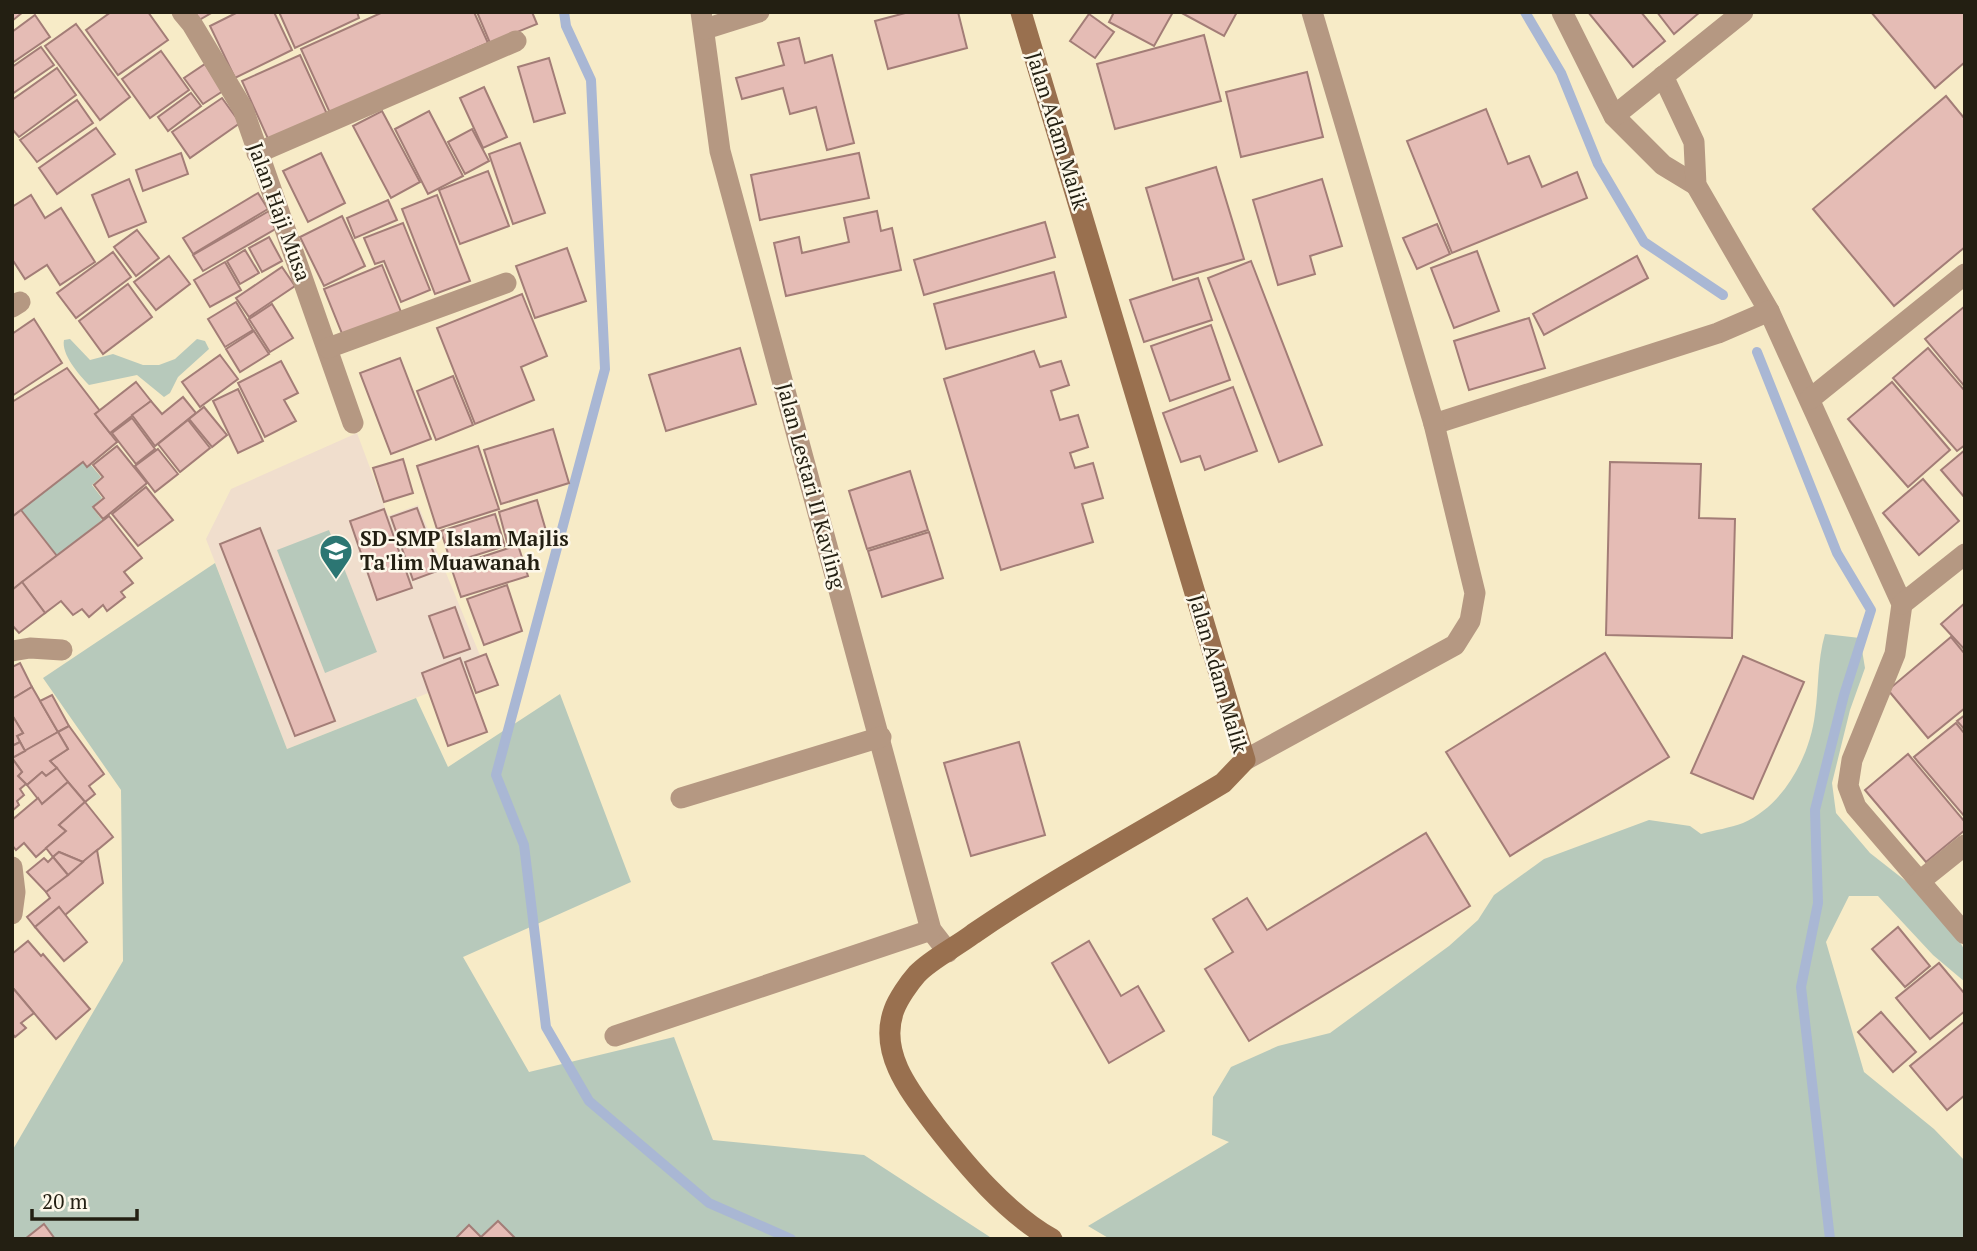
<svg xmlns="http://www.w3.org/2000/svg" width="1977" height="1251" viewBox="0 0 1977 1251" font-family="'PT Serif',serif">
<rect width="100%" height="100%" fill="#f7ebc7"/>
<!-- education -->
<polygon fill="#f0decd" points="357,433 388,516 418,505 486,670 287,749 206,539 231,489"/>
<!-- green -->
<g fill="#b7c9bb">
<path d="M70,339L90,360L113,354L143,365H159L175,359L197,339L205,341L209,349L178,377L170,393L164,397L137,375L89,385C79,375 61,354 64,340Z"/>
<polygon points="83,462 90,464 101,477 92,485 102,498 92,507 102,520 57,556 21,510"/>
<polygon points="329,530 377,652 325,673 277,550"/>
<polygon points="215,563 287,749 416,698 448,767 560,694 631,882 463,957 529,1072 674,1037 713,1140 864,1155 993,1239 12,1239 12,1151 123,961 121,790 43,678"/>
<path d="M1825,634L1860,638L1865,668L1850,710L1832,783L1836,813L1870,853L1907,882L1960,942L1965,951V982L1933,955L1878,896H1849L1826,942L1864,1072L1934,1129L1964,1160L1965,1239H1110L1088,1226L1229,1142L1212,1135L1213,1097L1231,1067L1278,1046L1330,1033L1449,946L1478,920L1494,895L1544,859L1649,820L1690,826L1701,834C1715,830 1730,828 1743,823C1784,805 1810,756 1815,714C1819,686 1817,662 1825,634Z"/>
</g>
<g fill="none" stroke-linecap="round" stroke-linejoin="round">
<!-- stream -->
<g stroke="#a9b7d4" stroke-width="10">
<polyline points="564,12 566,26 591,80 605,369 496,775 524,845 546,1027 589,1101 709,1203 791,1239"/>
<polyline points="1525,12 1561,73 1598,164 1644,242 1723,295"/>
<polyline points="1757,352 1837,553 1871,610 1844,695 1815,810 1818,903 1801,987 1830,1239"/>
</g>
</g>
<!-- building -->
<g fill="#e5bcb5" stroke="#a37d77" stroke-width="2">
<polygon points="12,12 23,12 12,21"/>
<polygon points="111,12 148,12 168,40 118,75 86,30"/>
<polygon points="195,12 213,12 199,20"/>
<polygon points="238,12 274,12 292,50 235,78 210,26"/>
<polygon points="279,12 357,12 359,18 295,48"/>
<polygon points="383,12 474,12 488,43 330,113 301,49"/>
<polygon points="477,12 532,12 537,24 490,43"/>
<polygon points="909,12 958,12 967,48 888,69 875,21"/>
<polygon points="1114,12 1173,12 1154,46 1109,22"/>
<polygon points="1180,12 1237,12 1224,36"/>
<polygon points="1588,12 1641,12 1665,41 1633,67"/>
<polygon points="1657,12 1700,12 1674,34"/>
<polygon points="1871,12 1965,12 1965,62 1935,88"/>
<polygon points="1089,14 1114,32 1095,58 1070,41"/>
<polygon points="35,15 50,37 12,63 12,32"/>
<polygon points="76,24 130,97 100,120 45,46"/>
<polygon points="1204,35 1221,101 1115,129 1097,64"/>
<polygon points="799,38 805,63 832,55 854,143 827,150 816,107 790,114 783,88 742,99 736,78 784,65 778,43"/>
<polygon points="41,47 54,65 12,94 12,67"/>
<polygon points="161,51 189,90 150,118 122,79"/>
<polygon points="300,55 327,114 269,141 242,81"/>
<polygon points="549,58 565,113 534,122 518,67"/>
<polygon points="205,64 223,91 203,104 184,78"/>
<polygon points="57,68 76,95 19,137 12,129 12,100"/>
<polygon points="1307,72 1323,137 1241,157 1226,92"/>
<polygon points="484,87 507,137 483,148 460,98"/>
<polygon points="191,93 201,106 168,131 158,117"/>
<polygon points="1946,96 1965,119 1965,247 1894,306 1813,209"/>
<polygon points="222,98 240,123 190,158 172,132"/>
<polygon points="77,100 93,123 37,162 20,140"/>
<polygon points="1486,109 1508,164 1529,156 1542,187 1577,172 1587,198 1452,253 1407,141"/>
<polygon points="382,111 420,182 391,198 353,126"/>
<polygon points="429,111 463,176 428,194 395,129"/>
<polygon points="96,128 115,154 57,194 39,168"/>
<polygon points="472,129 489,161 465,174 448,142"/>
<polygon points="520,143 545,213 513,224 489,154"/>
<polygon points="181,153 188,174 143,191 136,170"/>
<polygon points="321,153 345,203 308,222 283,171"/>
<polygon points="859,153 869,198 760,220 751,175"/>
<polygon points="1216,167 1244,259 1173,280 1146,188"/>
<polygon points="488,171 509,226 460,244 439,190"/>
<polygon points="129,179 146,222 109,237 92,195"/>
<polygon points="1322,179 1342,246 1310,256 1315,274 1278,285 1253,200"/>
<polygon points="258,193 268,209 193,254 183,238"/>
<polygon points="31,195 45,218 61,208 95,262 60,285 47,265 25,279 12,259 12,207"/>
<polygon points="437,195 470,281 435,294 402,209"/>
<polygon points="388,200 397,220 355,238 347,218"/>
<polygon points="269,211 279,227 203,271 193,255"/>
<polygon points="877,211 881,231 892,228 901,270 786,296 774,243 799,237 802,253 849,242 844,218"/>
<polygon points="342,216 365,266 324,286 300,237"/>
<polygon points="1045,222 1055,257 924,295 914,260"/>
<polygon points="403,223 430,290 401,302 384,261 375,264 364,238"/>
<polygon points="1437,224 1450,254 1417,269 1403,238"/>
<polygon points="137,230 159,258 136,276 114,247"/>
<polygon points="269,237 282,261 262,272 249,248"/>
<polygon points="567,248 586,301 535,318 516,266"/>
<polygon points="245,250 259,273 240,284 227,261"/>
<polygon points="1477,251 1499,311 1454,328 1431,268"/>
<polygon points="113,252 131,277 76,318 57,293"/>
<polygon points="169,256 190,284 156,310 134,282"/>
<polygon points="1637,256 1648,278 1544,335 1533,314"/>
<polygon points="1251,261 1322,445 1279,462 1208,278"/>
<polygon points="225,262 241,290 210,307 194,280"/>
<polygon points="382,265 401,312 343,336 324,289"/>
<polygon points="282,267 295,286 249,317 236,298"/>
<polygon points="1054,272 1066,317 946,349 934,304"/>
<polygon points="1198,278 1212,320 1144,342 1130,300"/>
<polygon points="128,284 152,317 103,354 79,321"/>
<polygon points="522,294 547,356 521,367 534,400 475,424 437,328"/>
<polygon points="236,302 253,330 225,347 208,319"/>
<polygon points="272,304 293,338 270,352 249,319"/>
<polygon points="1965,306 1965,387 1925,339"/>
<polygon points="1529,318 1545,368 1469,390 1454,341"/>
<polygon points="34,319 62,363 12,396 12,334"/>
<polygon points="1211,325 1230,380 1170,401 1151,346"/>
<polygon points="254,331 269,354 240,372 226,349"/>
<polygon points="740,348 756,404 666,431 649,375"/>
<polygon points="1928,348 1965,391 1965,445 1957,451 1893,378"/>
<polygon points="1034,351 1040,367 1061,361 1069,385 1051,391 1060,420 1078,415 1088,447 1070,453 1075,468 1093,463 1103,498 1082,504 1093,542 1001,570 944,379"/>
<polygon points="220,355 238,379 200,407 182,382"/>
<polygon points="400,358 431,439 391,454 360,373"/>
<polygon points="281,361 298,393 284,400 296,421 265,437 238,383"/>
<polygon points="67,368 100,411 95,414 117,442 87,467 83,462 12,517 12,402"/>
<polygon points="453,376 473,425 436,440 417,391"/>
<polygon points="136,382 151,401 110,433 95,414"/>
<polygon points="1892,382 1950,450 1908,487 1848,419"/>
<polygon points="1233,387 1257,451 1205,470 1200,456 1181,462 1163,413"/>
<polygon points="238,389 263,441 238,453 213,401"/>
<polygon points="183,397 196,413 155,446 132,415 151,401 162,414"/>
<polygon points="204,407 227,435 212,447 189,419"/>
<polygon points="132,418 155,449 136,464 112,433"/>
<polygon points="188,420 210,448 180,472 158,444"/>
<polygon points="553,429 569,483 501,504 484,450"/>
<polygon points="117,446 147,483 103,519 93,507 104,498 94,485 103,477 93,465"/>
<polygon points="478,446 499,509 437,529 417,466"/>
<polygon points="158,449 178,474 155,492 135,466"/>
<polygon points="1965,450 1965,498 1941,470"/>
<polygon points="403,459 413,493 384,502 373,468"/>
<polygon points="1610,462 1701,464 1699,518 1735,519 1732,638 1606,635"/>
<polygon points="910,471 928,530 867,549 849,491"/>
<polygon points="1923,479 1959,521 1919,555 1883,513"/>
<polygon points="146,487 173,520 138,546 112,514"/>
<polygon points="537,500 547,534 508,546 499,512"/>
<polygon points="417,508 440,570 413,580 391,517"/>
<polygon points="384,509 412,588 377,600 350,521"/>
<polygon points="21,510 57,556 12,590 12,517"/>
<polygon points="495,514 505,546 451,563 441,531"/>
<polygon points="109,516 142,558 124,572 133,583 121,592 125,597 107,611 103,605 89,617 82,609 73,615 61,601 45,613 22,582"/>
<polygon points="260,528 335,721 295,736 220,544"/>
<polygon points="929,532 943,578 882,597 868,551"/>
<polygon points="518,545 528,576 461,597 451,567"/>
<polygon points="22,582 45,613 19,633 12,625 12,590"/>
<polygon points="507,585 522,631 484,645 467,599"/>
<polygon points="1965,603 1965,650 1941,624"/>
<polygon points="455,607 470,649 444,658 429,616"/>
<polygon points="1951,637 1965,654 1965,708 1928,738 1888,690"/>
<polygon points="1605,653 1669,757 1510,856 1446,752"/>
<polygon points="486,654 498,685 476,693 465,662"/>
<polygon points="1743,656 1804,682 1753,799 1691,773"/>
<polygon points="460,658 487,732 448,746 422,673"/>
<polygon points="20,663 32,687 12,699 12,667"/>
<polygon points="32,687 58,732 25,751 17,736 23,733 12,715 12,699"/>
<polygon points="52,695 69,726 58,732 40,701"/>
<polygon points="12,715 23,733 17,736 20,742 12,746"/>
<polygon points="1965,715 1965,730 1957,721"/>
<polygon points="1956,723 1965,734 1965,817 1914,757"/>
<polygon points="69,726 104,774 89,786 95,794 85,802 50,761 68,749 58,732"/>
<polygon points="58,732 68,749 50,761 57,768 46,776 42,772 27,785 18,776 22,772 12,758"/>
<polygon points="20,742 25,751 12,758 22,772 18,776 26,784 20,789 24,795 17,801 19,805 12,811 12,746"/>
<polygon points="1019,742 1045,835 971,856 944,763"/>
<polygon points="1908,754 1965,822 1965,830 1926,862 1865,790"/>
<polygon points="57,768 68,782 42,804 27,785 42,772 46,776"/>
<polygon points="68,782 85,802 59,825 66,831 36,857 24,843 16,850 12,845 12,820 38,798 42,804"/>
<polygon points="85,802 113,837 83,862 59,852 53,857 46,848 66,831 59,825"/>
<polygon points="1426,833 1470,906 1249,1041 1205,969 1233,952 1213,919 1247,898 1267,930"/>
<polygon points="97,850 103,883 65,915 59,907 35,927 27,917 50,898 46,892"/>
<polygon points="59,852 83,862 68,875 53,857"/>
<polygon points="53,857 68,875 46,892 27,872 44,858 48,862"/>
<polygon points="59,907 87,942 64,961 35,927"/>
<polygon points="1898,927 1930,966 1905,987 1872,949"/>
<polygon points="28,941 41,956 43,954 90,1009 56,1039 12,987 12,954"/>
<polygon points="1089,941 1121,996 1138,986 1164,1031 1109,1063 1052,963"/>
<polygon points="1939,963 1965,994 1965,1011 1930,1039 1896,998"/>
<polygon points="12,987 34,1013 21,1023 26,1028 15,1037 12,1033"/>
<polygon points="1881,1012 1916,1052 1893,1072 1858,1032"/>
<polygon points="1965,1021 1965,1095 1947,1110 1910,1066"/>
<polygon points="498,1221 516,1239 455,1239 469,1225 481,1237"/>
<polygon points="44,1224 55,1239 25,1239"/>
</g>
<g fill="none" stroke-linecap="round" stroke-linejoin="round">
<!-- street -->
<g stroke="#b59882" stroke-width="21">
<polyline points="182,12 192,24 243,109 353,423"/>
<polyline points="701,12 720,151 931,930 948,952"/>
<polyline points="1562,12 1614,116 1663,165 1696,185"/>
<polyline points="705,29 759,12"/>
<polyline points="1663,76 1694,142 1696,185 1769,311 1902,604 1895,654 1852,760 1848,786 1856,807 1965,934"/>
<polyline points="1614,116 1743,12"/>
<polyline points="257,153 516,41"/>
<polyline points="12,307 20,302"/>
<polyline points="328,348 506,283"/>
<polyline points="1810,399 1965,274"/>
<polyline points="1434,424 1718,333 1769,311"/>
<polyline points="1902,604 1965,554"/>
<polyline points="12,651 30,648 62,650"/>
<polyline points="1245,760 1455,645 1470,621 1475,593 1434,424 1312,12"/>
<polyline points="681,798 881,737"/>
<polyline points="12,867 15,892 12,914"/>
<polyline points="1920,881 1965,845"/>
<polyline points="615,1036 931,930"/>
</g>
<!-- secondary -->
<path stroke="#99704f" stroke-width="21" d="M1021,12L1245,760L1223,783C1140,833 1053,879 973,934C956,947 931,959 917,974C909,983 898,999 894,1010C878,1053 911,1093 935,1125C967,1166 1006,1213 1052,1239"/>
</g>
<!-- icons -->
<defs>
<symbol id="school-pin" viewBox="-11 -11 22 30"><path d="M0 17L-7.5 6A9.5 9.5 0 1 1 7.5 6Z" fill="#2c7673" stroke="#fdf8ea"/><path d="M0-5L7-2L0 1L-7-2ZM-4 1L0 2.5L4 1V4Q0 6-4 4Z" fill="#fff"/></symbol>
</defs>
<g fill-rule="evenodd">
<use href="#school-pin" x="317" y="532" width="38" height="52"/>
</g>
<g text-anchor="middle" stroke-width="5" stroke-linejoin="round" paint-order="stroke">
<!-- street labels -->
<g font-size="21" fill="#231f12" stroke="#fdf8ea">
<text transform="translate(1057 131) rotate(73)" y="7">Jalan Adam Malik</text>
<text transform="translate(279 212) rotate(70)" y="7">Jalan Haji Musa</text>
<text transform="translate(811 486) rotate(75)" y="7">Jalan Lestari II Kavling</text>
<text transform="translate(1218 674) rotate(74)" y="7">Jalan Adam Malik</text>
</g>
<!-- poi labels -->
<g font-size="21" font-weight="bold" fill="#231f12" stroke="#fdf8ea" text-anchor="start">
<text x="360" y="546">SD-SMP Islam Majlis<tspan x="360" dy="24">Ta'lim Muawanah</tspan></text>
</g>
</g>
<!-- border -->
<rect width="1977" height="1251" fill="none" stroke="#231f12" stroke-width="28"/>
<!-- scale -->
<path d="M32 1209v10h105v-10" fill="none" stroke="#231f12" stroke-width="3.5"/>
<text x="42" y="1209" font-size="21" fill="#231f12" stroke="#fdf8ea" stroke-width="5" paint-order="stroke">20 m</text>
</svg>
